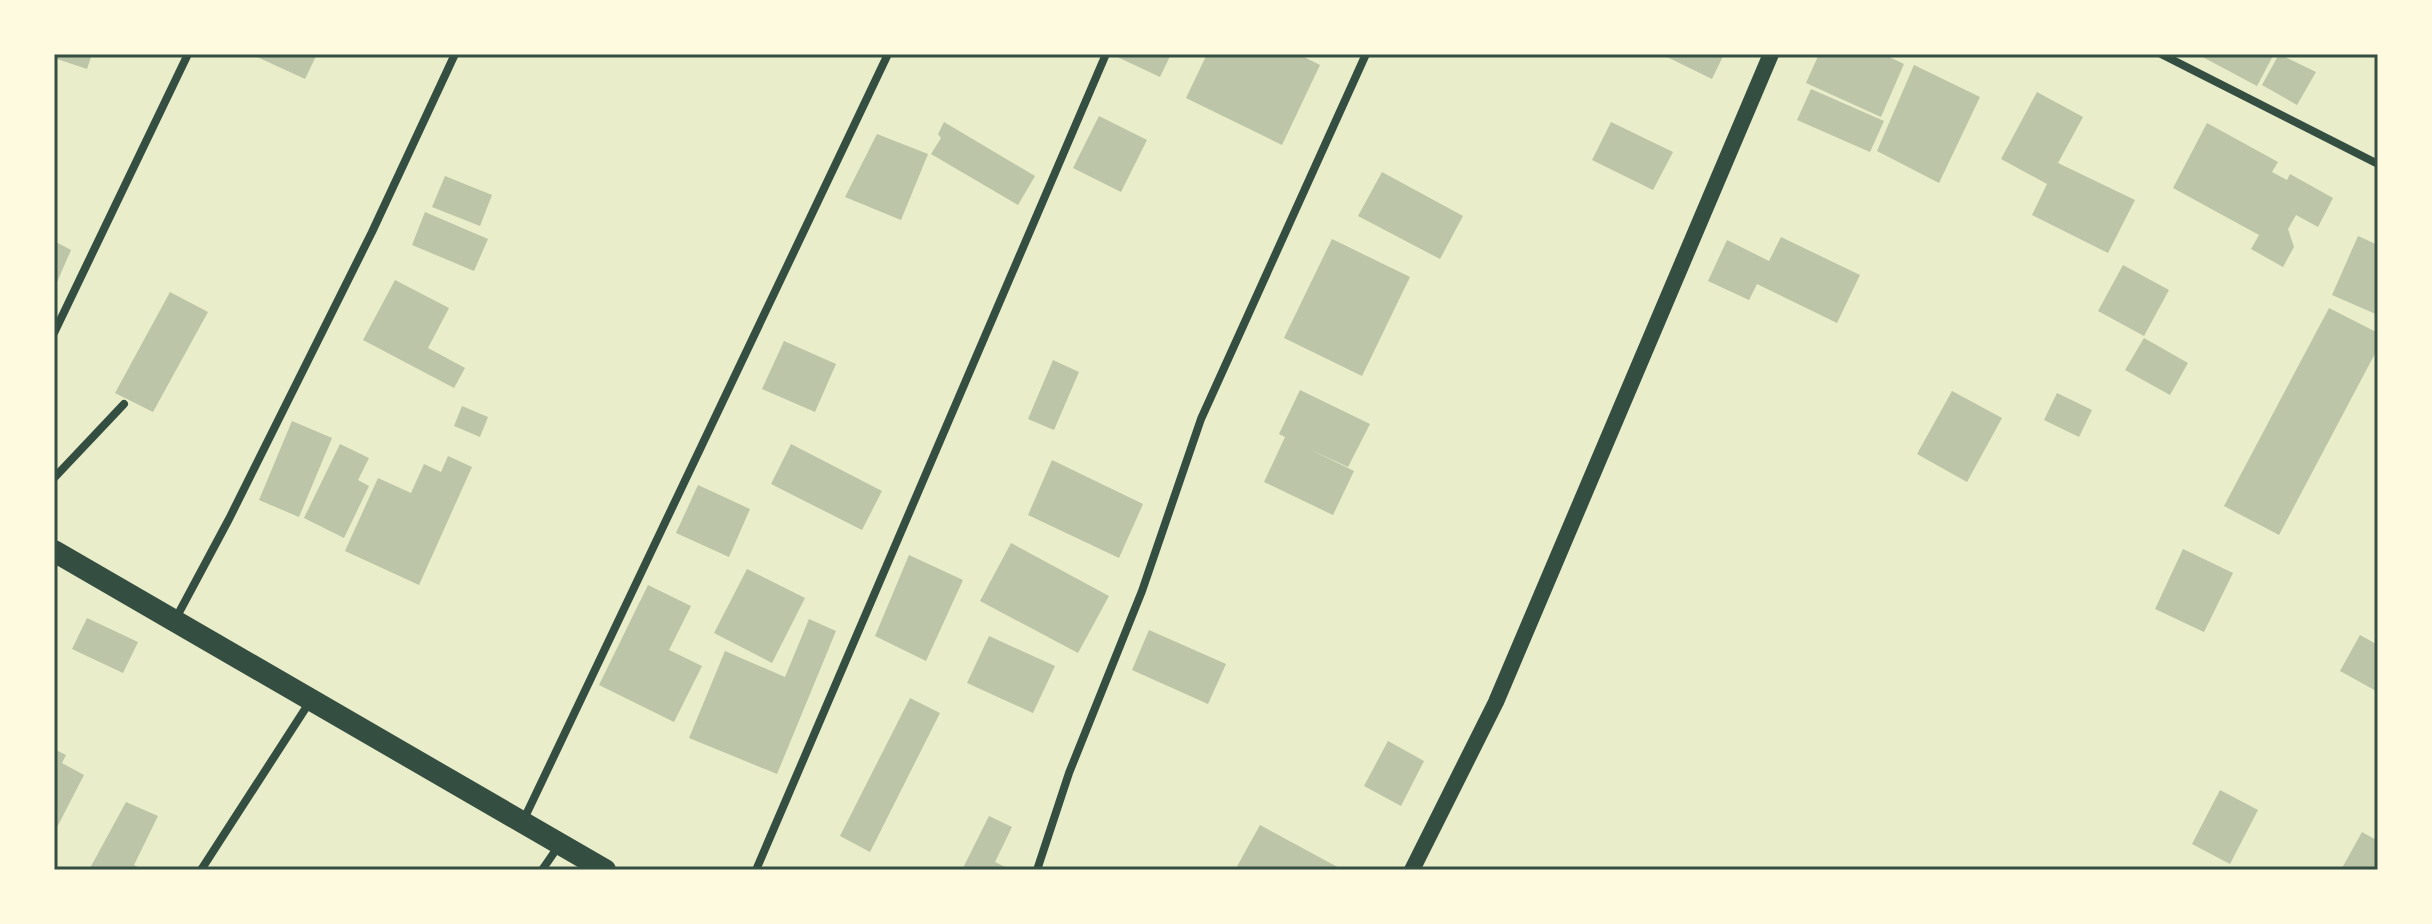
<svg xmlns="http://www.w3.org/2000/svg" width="2432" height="924" viewBox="0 0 2432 924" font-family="Manrope,sans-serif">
<rect width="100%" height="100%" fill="#e9edc9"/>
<!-- building -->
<g fill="#bcc5a7">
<polygon points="54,54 92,54 87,69 54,58"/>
<polygon points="251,54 317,54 305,79"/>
<polygon points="1111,54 1171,54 1160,77"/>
<polygon points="1207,54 1298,54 1320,65 1282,145 1186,98"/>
<polygon points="1661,54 1724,54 1712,79"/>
<polygon points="1819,54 1883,54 1904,64 1881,117 1806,83"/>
<polygon points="2197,54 2274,54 2257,86"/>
<polygon points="2279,54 2316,72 2297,105 2262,85"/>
<polygon points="1914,65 1980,97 1939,183 1877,151"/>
<polygon points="1811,89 1884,121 1870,152 1797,120"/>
<polygon points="2037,92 2083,117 2058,163 2135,200 2108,253 2032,215 2047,184 2001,159"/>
<polygon points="1099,116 1147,140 1121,192 1073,168"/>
<polygon points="944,122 1035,176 1018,205 931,154 941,138 938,134"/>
<polygon points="1611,122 1673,152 1653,190 1592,160"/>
<polygon points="2207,123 2278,162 2272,172 2287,180 2290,174 2333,198 2318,227 2296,215 2288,229 2294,247 2283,267 2251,249 2259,235 2173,188"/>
<polygon points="877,134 928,154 901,220 845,197"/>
<polygon points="1382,172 1463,216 1440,259 1358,216"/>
<polygon points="445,176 492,195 480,226 432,207"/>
<polygon points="425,212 488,239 474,271 412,245"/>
<polygon points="2358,236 2378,245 2378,315 2332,295"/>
<polygon points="1781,237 1860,275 1837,323 1757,284 1749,300 1708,281 1727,240 1769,261"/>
<polygon points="1332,239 1410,277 1362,376 1284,338"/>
<polygon points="54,241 71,250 54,289"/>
<polygon points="2123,265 2169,290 2144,336 2098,311"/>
<polygon points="395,280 449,308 428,348 465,368 454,388 363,340"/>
<polygon points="170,292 208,312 153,412 115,393"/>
<polygon points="2329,308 2378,333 2378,348 2279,535 2224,506"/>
<polygon points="2144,338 2188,363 2170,395 2125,370"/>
<polygon points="784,341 836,364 815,412 762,389"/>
<polygon points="1053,360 1079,372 1054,430 1028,419"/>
<polygon points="1300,390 1370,424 1348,467 1309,449 1354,471 1333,515 1264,482 1285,437 1279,434"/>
<polygon points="1952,391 2002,418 1967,482 1917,454"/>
<polygon points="2057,393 2092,410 2079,437 2044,420"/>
<polygon points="462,406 488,417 480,437 454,426"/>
<polygon points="292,421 332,438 299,517 259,500"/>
<polygon points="340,444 369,458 358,480 369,486 344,538 304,518"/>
<polygon points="791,444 882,491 862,530 771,484"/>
<polygon points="448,456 472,467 419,585 345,551 378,478 411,493 424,464 441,472"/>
<polygon points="1052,460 1143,504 1119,558 1028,515"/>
<polygon points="698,485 750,509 729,557 676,533"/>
<polygon points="1011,543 1109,596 1078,653 980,601"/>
<polygon points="2183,549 2233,573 2204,632 2155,609"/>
<polygon points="909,555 963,580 926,661 875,636"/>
<polygon points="747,569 805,598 772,663 714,633"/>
<polygon points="648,585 691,606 669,650 702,666 674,722 599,685"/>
<polygon points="87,618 138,642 123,673 72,649"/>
<polygon points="809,619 836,631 777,774 689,738 725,651 785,677"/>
<polygon points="1149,630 1226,664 1208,704 1132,670"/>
<polygon points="2360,635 2378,645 2378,692 2340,671"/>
<polygon points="989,636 1055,666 1033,713 967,683"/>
<polygon points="910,698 940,713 870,852 840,836"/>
<polygon points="1388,741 1424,761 1401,806 1364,786"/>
<polygon points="54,749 66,755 62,763 84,775 54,833"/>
<polygon points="2220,790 2258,810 2230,864 2192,844"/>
<polygon points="126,802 158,816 134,865 143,870 89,870"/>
<polygon points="989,816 1012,827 995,862 1011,870 962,870"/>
<polygon points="1260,825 1343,870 1235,870"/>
<polygon points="2362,832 2378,841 2378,870 2341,870"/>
</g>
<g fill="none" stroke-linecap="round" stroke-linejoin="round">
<!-- minor -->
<g stroke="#344e41" stroke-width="8">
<polyline points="2161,54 2378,164"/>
<polyline points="54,333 188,54"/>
<polyline points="54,478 124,404"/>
<polyline points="175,620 229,519 372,232 455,54"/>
<polyline points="524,819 888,54"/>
<polyline points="201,870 309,703"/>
<polyline points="542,870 560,844"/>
<polyline points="756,870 1106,54"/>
<polyline points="1037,870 1069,773 1142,591 1201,419 1366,54"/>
</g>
<!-- secondary -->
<polyline stroke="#344e41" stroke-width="16" points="1412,870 1496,702 1771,54"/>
<!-- trunk -->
<polyline stroke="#344e41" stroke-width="22" points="54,551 605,870"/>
</g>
<!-- border -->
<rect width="2432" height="924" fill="none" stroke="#fefae0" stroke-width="112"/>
<rect x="56" y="56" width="2320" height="812" fill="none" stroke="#344e41" stroke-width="3"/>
</svg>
